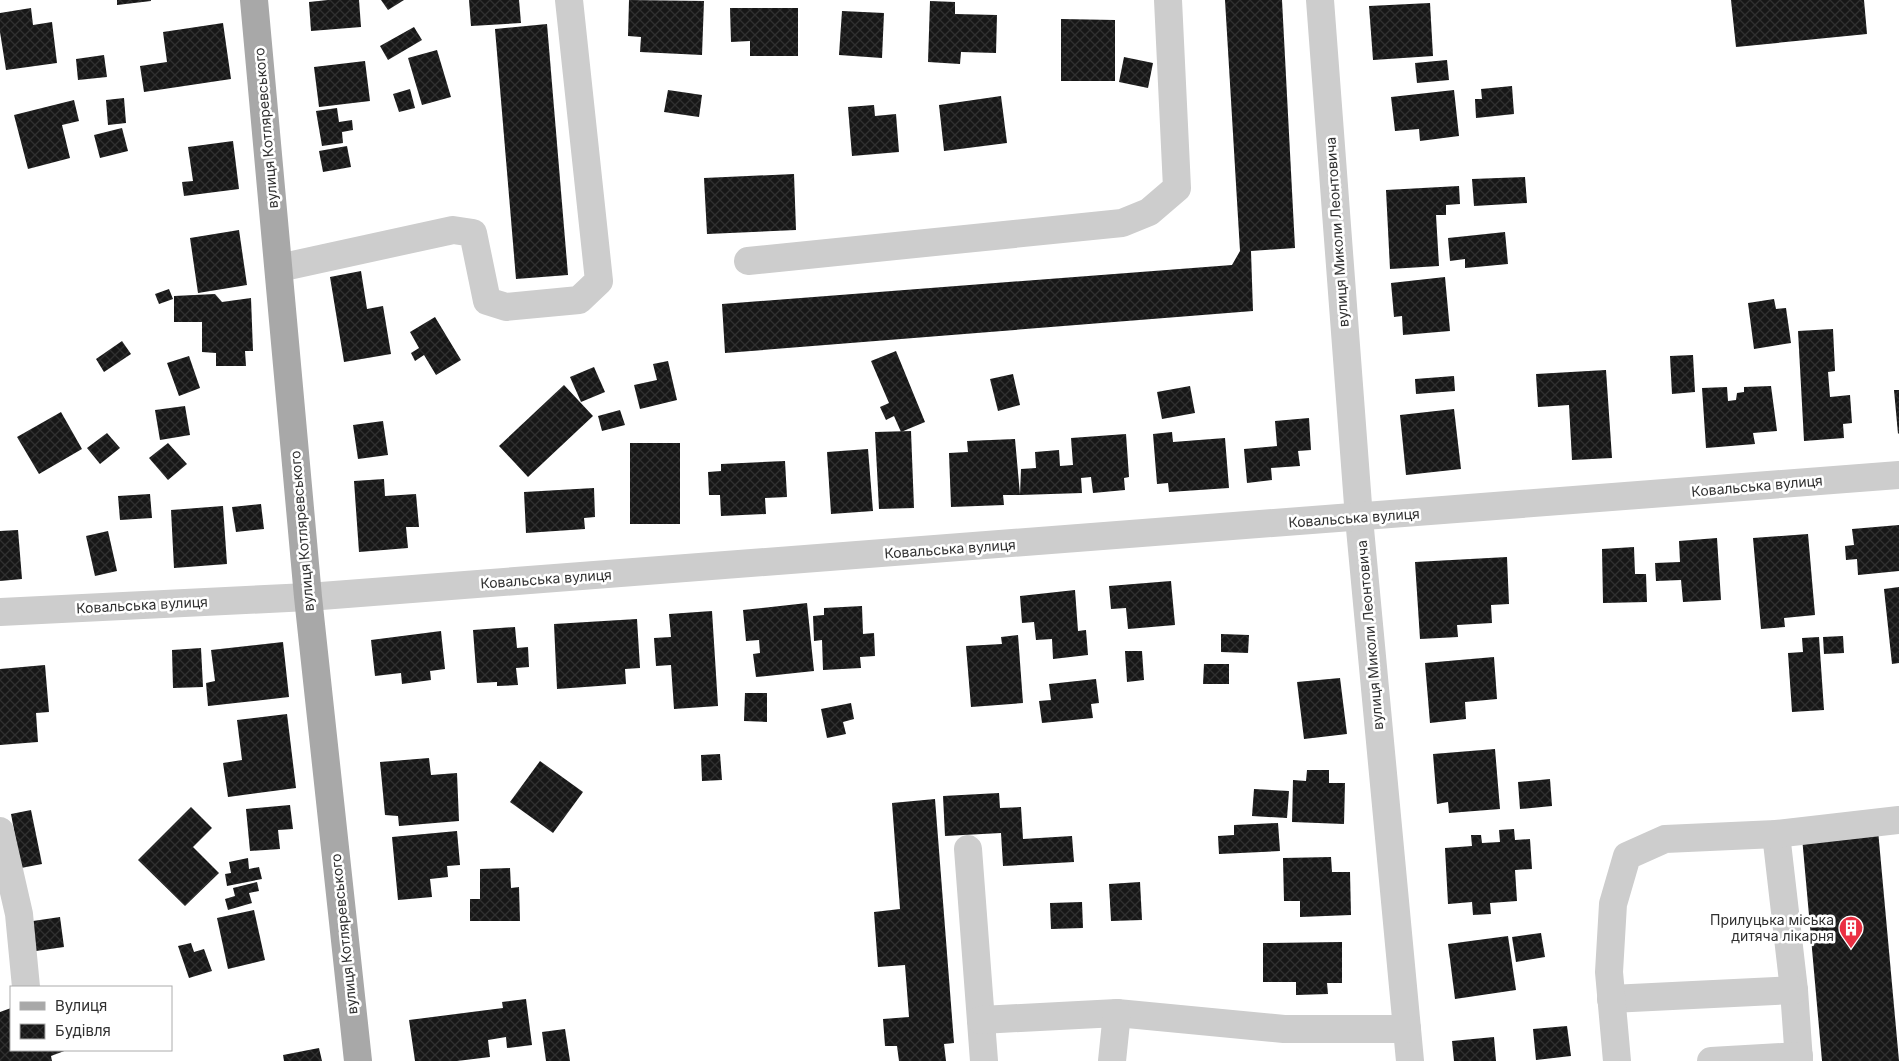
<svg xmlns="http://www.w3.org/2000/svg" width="1899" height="1061" viewBox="0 0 1899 1061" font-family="Inter,sans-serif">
<defs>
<pattern id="building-cross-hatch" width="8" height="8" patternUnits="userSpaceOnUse" patternTransform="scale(1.25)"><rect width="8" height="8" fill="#171717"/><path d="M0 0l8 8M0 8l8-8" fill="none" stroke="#303030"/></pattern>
</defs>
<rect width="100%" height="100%" fill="#fff"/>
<!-- building -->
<g fill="url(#building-cross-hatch)">
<polygon points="117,0 151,0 151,1 117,5"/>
<polygon points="328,0 359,0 361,27 311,31 309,2"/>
<polygon points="381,0 404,0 388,10"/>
<polygon points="469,0 519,0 521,23 471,26"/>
<polygon points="629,0 704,1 702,55 640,52 641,37 628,36"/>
<polygon points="1225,0 1282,0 1295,248 1251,251 1253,311 725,353 722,304 1232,265 1240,251"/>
<polygon points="1731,0 1864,0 1867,34 1736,47"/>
<polygon points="930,1 955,2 955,14 997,15 996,53 961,52 960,64 928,62"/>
<polygon points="1430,3 1433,56 1373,60 1369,6"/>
<polygon points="31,8 33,25 52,22 57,63 6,70 0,32 0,13"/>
<polygon points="730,8 798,8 798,56 750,56 750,41 731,42"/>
<polygon points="842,11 884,13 882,58 839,55"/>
<polygon points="1061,19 1115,20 1115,81 1061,81"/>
<polygon points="223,23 231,79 144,92 140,66 167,62 163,32"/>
<polygon points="547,24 568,275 516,279 495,29"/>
<polygon points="414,27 422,40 388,60 380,46"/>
<polygon points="437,50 451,97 422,105 408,58"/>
<polygon points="104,55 107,77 78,80 76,59"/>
<polygon points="1124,57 1153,63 1148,88 1119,82"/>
<polygon points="1447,60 1449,80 1417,83 1415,63"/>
<polygon points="365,61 370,101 319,107 314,67"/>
<polygon points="1512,86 1514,114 1476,118 1475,99 1482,99 1481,89"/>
<polygon points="410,89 415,108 399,112 393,94"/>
<polygon points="668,90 702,95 699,117 664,112"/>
<polygon points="1454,90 1459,136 1420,141 1419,129 1395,131 1391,97"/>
<polygon points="1001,96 1007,143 944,151 939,105"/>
<polygon points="124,98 126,123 108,125 106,100"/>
<polygon points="74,100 79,121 62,125 70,158 28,169 14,115"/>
<polygon points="874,105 875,116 896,114 899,152 852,156 848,107"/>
<polygon points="337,108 339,122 352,120 353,130 342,132 343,143 322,146 316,111"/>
<polygon points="122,128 128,151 100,158 94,135"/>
<polygon points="233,141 239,189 184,196 182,182 193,181 188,147"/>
<polygon points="347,146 351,167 323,172 319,151"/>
<polygon points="794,174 796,230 707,234 704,178"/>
<polygon points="1525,177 1527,203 1474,206 1472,179"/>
<polygon points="1459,186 1460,204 1446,205 1446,215 1436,215 1439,266 1390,269 1386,190"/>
<polygon points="239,230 247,285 198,293 190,238"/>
<polygon points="1505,232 1508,264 1465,268 1465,259 1450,261 1448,238"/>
<polygon points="361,271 367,309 383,306 391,354 344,362 330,277"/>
<polygon points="1445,277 1450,331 1403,335 1402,316 1394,317 1391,283"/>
<polygon points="169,289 173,299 159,304 155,294"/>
<polygon points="215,294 222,302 251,298 253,351 245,351 246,366 216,366 216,353 202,352 202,322 174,322 174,296"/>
<polygon points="1774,299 1776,309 1786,308 1791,343 1754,349 1748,303"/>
<polygon points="435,317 461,360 436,375 424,355 415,361 411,353 419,348 410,332"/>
<polygon points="1833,329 1835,371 1828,372 1830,397 1850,395 1852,423 1843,424 1844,438 1804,441 1798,331"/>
<polygon points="122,341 131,354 104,372 96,359"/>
<polygon points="896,351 925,422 901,432 894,416 886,420 880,407 889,403 871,361"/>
<polygon points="1693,355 1695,392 1672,394 1670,356"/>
<polygon points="189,356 200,388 179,396 167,363"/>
<polygon points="668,361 677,400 640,409 634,385 657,380 653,364"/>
<polygon points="594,367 605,392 581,402 570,377"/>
<polygon points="1606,370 1612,458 1572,460 1569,405 1538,407 1536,374"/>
<polygon points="1013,374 1020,405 998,411 990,379"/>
<polygon points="1454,376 1455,391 1416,394 1415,379"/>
<polygon points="564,385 593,416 528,477 499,446"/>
<polygon points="1190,386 1195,413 1162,419 1157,392"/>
<polygon points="1771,386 1777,431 1753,433 1755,444 1706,448 1702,388 1727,387 1728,401 1736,400 1737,393 1744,392 1744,387"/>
<polygon points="1894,390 1899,390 1899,433 1898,434"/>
<polygon points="185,406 190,435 160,440 155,410"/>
<polygon points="1454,409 1461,469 1406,475 1400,415"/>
<polygon points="620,410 625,425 602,431 598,416"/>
<polygon points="61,412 82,449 39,474 17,437"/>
<polygon points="1309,418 1311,450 1298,451 1300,466 1271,468 1272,480 1247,483 1244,449 1277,446 1275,421"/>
<polygon points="383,421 388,455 358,459 353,425"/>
<polygon points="911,431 914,508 879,509 875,432"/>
<polygon points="1172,432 1173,442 1225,438 1229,488 1169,492 1168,483 1157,484 1153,434"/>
<polygon points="107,433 120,448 100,464 87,448"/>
<polygon points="1126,434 1129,477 1124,478 1125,490 1093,493 1091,477 1081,478 1082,493 1020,495 1021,469 1036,468 1035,452 1059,450 1060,466 1073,465 1071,438"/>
<polygon points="1015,439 1020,495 1003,495 1004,505 951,507 949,453 968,452 967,441"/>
<polygon points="168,443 187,464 168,480 149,458"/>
<rect x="630" y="443" width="50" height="81"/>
<polygon points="868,449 873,511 831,514 827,452"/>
<polygon points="785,461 787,497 765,498 766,514 721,516 720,495 709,495 708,472 721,471 721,464"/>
<polygon points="384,479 385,496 416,494 419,527 406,527 408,548 359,552 354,481"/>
<polygon points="594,488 595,517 584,518 585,529 526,533 524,492"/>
<polygon points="150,494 152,518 120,520 118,496"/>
<polygon points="261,504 264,529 236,532 232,507"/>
<polygon points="223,506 227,564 174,568 171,510"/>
<polygon points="1899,525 1899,571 1858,575 1857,559 1846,560 1845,546 1854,545 1852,529"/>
<polygon points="18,530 22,579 0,581 0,531"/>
<polygon points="108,531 117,571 95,576 86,536"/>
<polygon points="1808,534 1815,615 1784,618 1785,627 1761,629 1753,538"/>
<polygon points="1717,538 1721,600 1683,602 1681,580 1656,581 1655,563 1680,562 1679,541"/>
<polygon points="1634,547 1635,574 1646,574 1647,602 1603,603 1602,549"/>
<polygon points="1507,557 1509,604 1491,605 1492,623 1457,625 1458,637 1420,639 1415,562"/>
<polygon points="1171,581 1175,625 1128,629 1126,608 1111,609 1109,586"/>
<polygon points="1899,587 1899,663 1892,664 1884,589"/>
<polygon points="1075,590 1078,631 1086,630 1088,655 1053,659 1052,639 1036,640 1034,622 1022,623 1020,596"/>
<polygon points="807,603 814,671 756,677 753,654 760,653 759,640 746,641 743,610"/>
<polygon points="862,606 863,634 874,633 875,656 860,657 861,668 823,670 822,640 814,641 813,616 824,615 824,608"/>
<polygon points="712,611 718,706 674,709 671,665 656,666 654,638 671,637 669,614"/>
<polygon points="637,619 640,668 625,669 626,684 557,689 554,624"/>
<polygon points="515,627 517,648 528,647 529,667 516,668 518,685 497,686 497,682 477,683 473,630"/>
<polygon points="441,631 445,669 430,671 431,680 402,684 401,673 375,676 371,640"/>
<polygon points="1221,634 1249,635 1248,653 1221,652"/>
<polygon points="1018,635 1023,703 971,707 966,646 1002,644 1001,637"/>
<polygon points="1843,636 1844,653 1824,654 1823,637"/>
<polygon points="1819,637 1824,710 1792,712 1788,653 1803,652 1802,638"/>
<polygon points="283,642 289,697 208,706 206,683 215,681 211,650"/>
<polygon points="201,648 203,687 173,688 172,650"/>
<polygon points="1125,651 1142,651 1144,680 1127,682"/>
<polygon points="1494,657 1497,699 1465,702 1466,719 1430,723 1425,663"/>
<polygon points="1204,664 1229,664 1229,684 1203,684"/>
<polygon points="45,665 49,712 36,713 38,742 0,745 0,669"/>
<polygon points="1340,678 1347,734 1304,739 1297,682"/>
<polygon points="1096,679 1099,703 1091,704 1093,718 1042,723 1039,701 1051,700 1049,684"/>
<polygon points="745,693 767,693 767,722 744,721"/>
<polygon points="851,703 854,719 843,722 846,734 827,738 821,709"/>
<polygon points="287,714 296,788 228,797 223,763 242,760 237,720"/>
<polygon points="1495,749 1500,809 1449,813 1448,802 1437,804 1433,754"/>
<polygon points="720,754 722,780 702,781 701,755"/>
<polygon points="429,758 431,775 457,773 459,821 399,826 398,816 385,815 380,762"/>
<polygon points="540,761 583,792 553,833 510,802"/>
<polygon points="1307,770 1329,770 1329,783 1345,783 1344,824 1292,822 1293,780 1306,781"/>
<polygon points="1550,779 1552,806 1520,809 1518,782"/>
<polygon points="1254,789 1289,791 1287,818 1252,816"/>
<polygon points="999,793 1000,808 1021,807 1023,839 1072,836 1074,862 1003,866 1001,833 945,836 943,796"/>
<polygon points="935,799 954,1043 944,1044 946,1061 899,1061 897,1046 885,1046 883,1019 909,1017 905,965 878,967 874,912 900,909 892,803"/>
<polygon points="290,805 293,829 278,830 280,849 250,851 246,809"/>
<polygon points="191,807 212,828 193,847 219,873 185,906 138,860"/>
<polygon points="31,810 42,864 21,868 11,814"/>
<polygon points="1278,823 1280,851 1219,854 1218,836 1234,835 1234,825"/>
<polygon points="1514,829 1515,840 1530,839 1532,869 1515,870 1517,901 1490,903 1491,914 1473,915 1472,902 1448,904 1445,848 1472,846 1471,835 1481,835 1482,843 1500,842 1499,830"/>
<polygon points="1878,830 1899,1061 1822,1061 1802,837"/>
<polygon points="457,831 460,865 447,866 448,877 430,879 432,897 398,900 392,837"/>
<polygon points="1331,857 1332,872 1350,872 1351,915 1300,917 1300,901 1284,901 1283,858"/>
<polygon points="248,858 249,869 259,867 262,879 227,886 225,874 231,873 229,862"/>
<polygon points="510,868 511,888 519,887 520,921 470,921 470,899 480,899 480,869"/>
<polygon points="257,882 259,891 249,893 252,903 228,910 225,899 235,896 233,888"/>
<polygon points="1140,882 1142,920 1111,921 1109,884"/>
<polygon points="1082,902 1083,928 1051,929 1050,903"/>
<polygon points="254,910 265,960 228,969 217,918"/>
<polygon points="60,917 64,947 36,951 33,921"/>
<polygon points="1541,933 1545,957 1516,962 1512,937"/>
<polygon points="1508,936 1516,990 1455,999 1448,944"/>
<polygon points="1342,942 1342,983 1327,983 1328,994 1296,995 1296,982 1263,982 1263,943"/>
<polygon points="191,943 194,952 204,949 212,971 189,978 178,946"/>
<polygon points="526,999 532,1045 507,1048 506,1037 488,1040 490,1057 457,1061 415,1061 409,1020 503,1008 502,1002"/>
<polygon points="11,1008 11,1050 67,1050 51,1056 52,1061 0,1061 0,1012"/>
<polygon points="1567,1026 1571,1056 1536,1060 1533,1029"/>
<polygon points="565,1029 570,1061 546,1061 542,1032"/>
<polygon points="1494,1037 1496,1061 1454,1061 1452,1041"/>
<polygon points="319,1048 322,1061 284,1061 283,1055"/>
</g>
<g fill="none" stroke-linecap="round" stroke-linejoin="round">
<!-- minor -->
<g stroke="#cdcdcd" stroke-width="28">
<polyline points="1320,0 1359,518 1410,1061"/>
<polyline points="748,261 1122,223 1149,212 1177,188 1168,0"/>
<polyline points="279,268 453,230 473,233 487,301 506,307 579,300 599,281 569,0"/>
<polyline points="0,612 308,597 1899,475"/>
<polyline points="0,831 19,914 26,987"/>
<polyline points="1776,834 1794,990 1799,1061"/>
<polyline points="968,849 984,1061"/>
<polyline points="1611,999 1794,990"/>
<polyline points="981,1020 1117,1013 1284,1029 1407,1029"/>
<polyline points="1112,1061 1117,1013"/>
<polyline points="1617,1061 1609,972 1613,904 1627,856 1665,839 1776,834 1899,820"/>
<polyline points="1711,1061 1799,1056"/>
</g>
<!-- major -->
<polyline stroke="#a8a8a8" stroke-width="28" points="254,0 308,597 358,1061"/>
</g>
<!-- icons -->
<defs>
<symbol id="building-pin" viewBox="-11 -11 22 30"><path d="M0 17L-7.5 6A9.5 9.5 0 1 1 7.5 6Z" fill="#ea2f42" stroke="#fff"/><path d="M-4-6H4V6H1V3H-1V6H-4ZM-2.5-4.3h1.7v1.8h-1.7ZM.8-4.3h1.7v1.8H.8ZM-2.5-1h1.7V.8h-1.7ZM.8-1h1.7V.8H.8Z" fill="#fff"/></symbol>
</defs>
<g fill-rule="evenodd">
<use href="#building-pin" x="1837" y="914" width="28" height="38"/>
</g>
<g text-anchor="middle" stroke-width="5" stroke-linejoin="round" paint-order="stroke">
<!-- street labels -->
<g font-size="14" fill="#303030" stroke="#fff">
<text transform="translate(266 128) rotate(-95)" y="5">вулиця Котляревського</text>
<text transform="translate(1337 232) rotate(-94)" y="5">вулиця Миколи Леонтовича</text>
<text transform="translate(1757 486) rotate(-5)" y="5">Ковальська вулиця</text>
<text transform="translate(1354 518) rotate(-4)" y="5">Ковальська вулиця</text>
<text transform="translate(302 531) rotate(-95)" y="5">вулиця Котляревського</text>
<text transform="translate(950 549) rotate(-4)" y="5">Ковальська вулиця</text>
<text transform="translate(546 579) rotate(-4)" y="5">Ковальська вулиця</text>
<text transform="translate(142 605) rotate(-3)" y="5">Ковальська вулиця</text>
<text transform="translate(1370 635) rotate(-95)" y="5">вулиця Миколи Леонтовича</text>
<text transform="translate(344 934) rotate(-96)" y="5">вулиця Котляревського</text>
</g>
<!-- poi labels -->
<g font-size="14" fill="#303030" stroke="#fff" text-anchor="end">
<text x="1834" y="925">Прилуцька міська<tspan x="1834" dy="16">дитяча лікарня</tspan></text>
</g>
</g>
<!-- legend -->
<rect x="10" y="986" width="162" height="65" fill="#ffffff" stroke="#acacac"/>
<rect x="20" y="1002" width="25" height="8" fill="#a8a8a8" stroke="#acacac"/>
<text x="55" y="1011" font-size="15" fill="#303030">Вулиця</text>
<rect x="20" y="1024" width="25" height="15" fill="url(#building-cross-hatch)" stroke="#acacac"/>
<text x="55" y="1036" font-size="15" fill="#303030">Будівля</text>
</svg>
